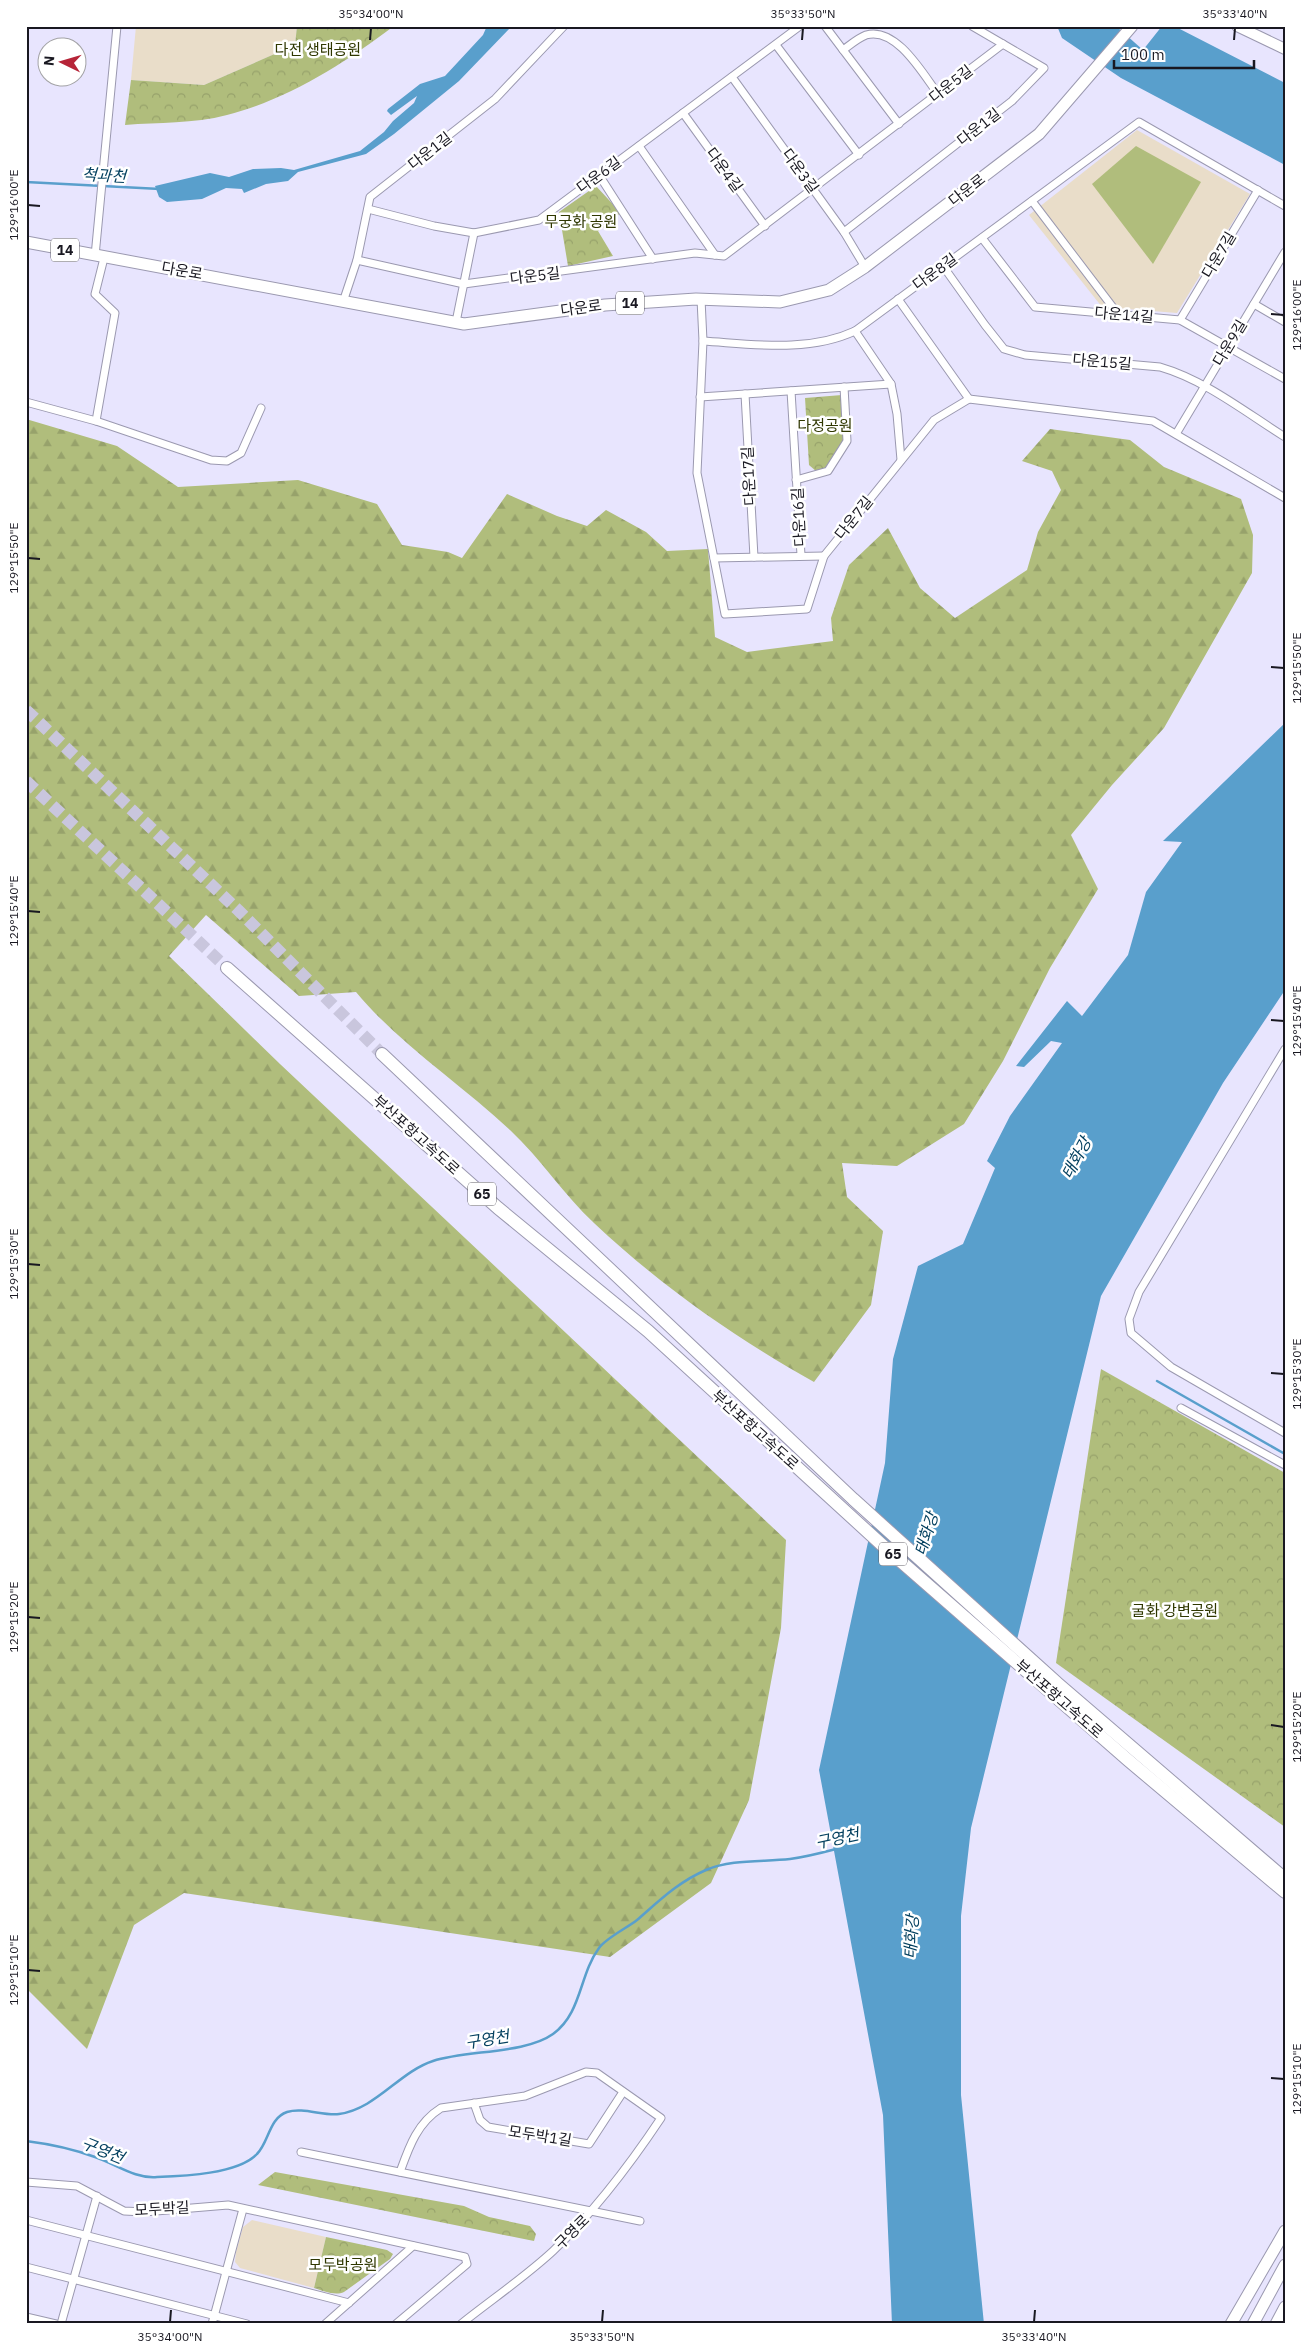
<svg xmlns="http://www.w3.org/2000/svg" width="1311" height="2350" viewBox="0 0 1311 2350" font-family="'IBM Plex Sans','Noto Sans KR',sans-serif">
<defs>
<pattern id="forest-firs" width="22" height="20" patternUnits="userSpaceOnUse" patternTransform="scale(1.25)"><rect width="22" height="20" fill="#b0bd7c"/><path d="M5 1l3.5 6h-7zM16 11l3.5 6h-7z" fill="#97a26b"/></pattern>
<pattern id="park-crowns" width="20" height="18" patternUnits="userSpaceOnUse" patternTransform="scale(1.25)"><rect width="20" height="18" fill="#b0bd7c"/><path d="M2 6a3 3 0 1 1 6 0M12 15a3 3 0 1 1 6 0" fill="none" stroke="#97a26b"/></pattern>
</defs>
<rect width="100%" height="100%" fill="#e8e5fe"/>
<!-- education -->
<g fill="#e9ddc9">
<polygon points="136,26 297,26 295,45 204,85 131,80"/>
<polygon points="1137,130 1250,194 1177,313 1102,307 1029,215"/>
<polygon points="252,2220 326,2237 314,2288 240,2268 235,2262 236,2252 243,2227"/>
</g>
<!-- green -->
<polygon fill="#b0bd7c" points="1136,146 1201,182 1153,264 1092,184"/>
<!-- forest -->
<path fill="url(#forest-firs)" d="M26,419L117,446L178,487L298,480L377,504L402,545L448,552L462,558L507,494L557,516L587,526L606,510L646,532L667,551L708,549L715,637L747,652L833,641L831,618L849,565L888,528L920,588L955,618L1027,570L1038,532L1061,490L1052,471L1022,461L1050,429L1130,440L1164,467L1241,499L1253,535L1252,573L1164,728L1112,785L1071,835L1098,889L1050,968L1003,1061L964,1124L897,1166L842,1163L847,1197L883,1231L871,1305L814,1382C735,1338 660,1285 594,1223C564,1195 541,1159 510,1130C460,1083 400,1045 356,992L299,996L206,915L169,956L280,1064L786,1540L781,1628L749,1800L711,1883L610,1957L184,1893L134,1925L87,2049L26,1988Z"/>
<!-- park -->
<g fill="url(#park-crowns)">
<path d="M297,26H394C343,64 289,99 227,115C193,124 159,122 125,125L131,80L204,85L295,45Z"/>
<polygon points="596,186 621,213 609,220 611,223 598,231 613,256 568,266 559,212"/>
<polygon points="842,395 844,439 826,468 817,472 809,465 805,398"/>
<polygon points="1101,1369 1285,1473 1285,1827 1056,1663"/>
<polygon points="275,2172 464,2206 489,2217 530,2226 536,2234 534,2241 258,2185"/>
<path d="M326,2237L387,2250L393,2254L390,2259L344,2292C335,2296 323,2291 314,2288Z"/>
</g>
<!-- water -->
<g fill="#599fcc">
<polygon points="487,26 512,26 459,81 394,134 366,154 298,172 288,181 266,184 244,193 242,189 226,188 202,199 167,202 159,197 155,186 210,173 229,177 253,169 281,168 294,170 360,151 384,132 393,121 414,103 417,96 391,115 387,111 388,109 420,84 445,76 483,35"/>
<polygon points="1057,26 1116,26 1143,50 1162,26 1174,26 1285,83 1285,165 1121,78 1062,38"/>
<polygon points="1285,723 1285,990 1223,1083 1101,1296 971,1828 961,1916 961,2095 984,2324 892,2324 883,2115 819,1770 885,1463 893,1359 918,1266 963,1244 995,1168 987,1161 1010,1116 1062,1043 1051,1041 1024,1067 1016,1066 1067,1001 1082,1016 1128,955 1146,892 1182,842 1163,841"/>
</g>
<g fill="none" stroke-linecap="round" stroke-linejoin="round">
<!-- stream -->
<g stroke="#599fcc" stroke-width="2.5">
<polyline points="26,182 160,189"/>
<polyline points="1157,1381 1285,1454"/>
<path d="M26,2141C50,2144 73,2149 95,2157C116,2164 135,2179 157,2177C184,2176 238,2174 257,2154C269,2142 269,2118 287,2112C303,2107 323,2116 339,2114C376,2109 399,2072 433,2061C467,2050 525,2054 553,2034C582,2013 579,1975 599,1948C606,1938 627,1928 637,1920C659,1901 678,1882 706,1870C731,1859 763,1862 790,1859C805,1857 821,1853 836,1849"/>
</g>
<!-- highway-tunnel -->
<g stroke="#c9c6dd" stroke-width="12" stroke-dasharray="12 6" stroke-linecap="butt">
<polyline points="26,710 238,910 382,1054"/>
<polyline points="26,781 227,968"/>
</g>
<defs>
<g id="street">
<polyline points="825,26 899,124"/>
<polyline points="776,45 859,155"/>
<path d="M843,50C850,45 858,38 866,35C896,26 923,74 938,94"/>
<polyline points="732,77 844,232 865,267"/>
<polyline points="683,113 765,226"/>
<polyline points="639,146 715,255"/>
<polyline points="599,175 653,259"/>
<polyline points="1032,201 1118,314"/>
<polyline points="368,209 434,226 474,233 539,220 800,26"/>
<polyline points="844,232 1012,101 1044,68 972,26"/>
<polyline points="982,238 1035,307 1180,320 1285,379"/>
<polyline points="95,256 117,26"/>
<polyline points="104,258 95,294 115,313 96,421 211,460 227,461 241,453 261,408"/>
<polyline points="357,260 464,284 695,253 724,256 1003,44"/>
<path d="M943,266L985,325L1004,349L1025,355L1160,367C1205,380 1245,412 1285,437"/>
<polyline points="701,299 703,341 697,473 725,614 807,609 824,556 934,420 969,399 1153,421 1285,498"/>
<polyline points="898,299 969,399"/>
<polyline points="343,302 357,260 370,197 495,99 564,26"/>
<polyline points="1254,304 1285,322"/>
<polyline points="1180,320 1258,190"/>
<polyline points="456,322 474,233"/>
<polyline points="855,331 891,384 897,414 901,460"/>
<path d="M703,341C752,344 808,353 855,331L1139,122L1285,206"/>
<polyline points="791,391 801,555"/>
<polyline points="745,394 754,557"/>
<polyline points="700,397 891,384"/>
<polyline points="26,402 96,421"/>
<polyline points="1176,434 1285,252"/>
<polyline points="796,480 828,471 847,441 844,387"/>
<polyline points="714,558 824,556"/>
<polyline points="1285,1049 1139,1292 1129,1319 1131,1333 1171,1367 1285,1433"/>
<polyline points="1181,1408 1285,1465"/>
<polyline points="474,2103 480,2120 488,2127 589,2144 623,2092"/>
<polyline points="301,2152 640,2221"/>
<path d="M400,2172C409,2147 417,2123 441,2108L525,2096L586,2072L597,2073L661,2118C629,2166 595,2211 553,2251C525,2277 491,2300 461,2324"/>
<polyline points="26,2182 77,2186 124,2211 144,2212 228,2205 465,2257 467,2264 396,2324"/>
<polyline points="26,2220 349,2303"/>
<polyline points="26,2267 247,2324"/>
<polyline points="26,2317 56,2324"/>
<polyline points="61,2324 97,2196"/>
<polyline points="212,2324 243,2209"/>
<polyline points="325,2324 413,2246"/>
</g>
<polyline id="secondary" points="1237,26 1285,49"/>
<g id="primary">
<polyline points="26,242 464,324 605,305 696,299 780,302 829,290 865,267 1039,134 1132,26"/>
<polyline points="1231,2324 1285,2231"/>
<polyline points="1253,2324 1285,2265"/>
<polyline points="1276,2324 1285,2307"/>
</g>
<g id="highway">
<polyline points="227,968 498,1208 648,1331 881,1544 1128,1760 1285,1892"/>
<polyline points="382,1054 853,1499 1057,1683 1285,1879"/>
</g>
</defs>
<!-- street casing -->
<use href="#street" stroke="#9b99b0" stroke-width="9"/>
<!-- secondary casing -->
<use href="#secondary" stroke="#9b99b0" stroke-width="12"/>
<!-- primary casing -->
<use href="#primary" stroke="#9b99b0" stroke-width="13"/>
<!-- highway casing -->
<use href="#highway" stroke="#9b99b0" stroke-width="14"/>
<!-- street -->
<use href="#street" stroke="#fff" stroke-width="7"/>
<!-- secondary -->
<use href="#secondary" stroke="#fff" stroke-width="10"/>
<!-- primary -->
<use href="#primary" stroke="#fff" stroke-width="11"/>
<!-- highway -->
<use href="#highway" stroke="#fff" stroke-width="12"/>
</g>
<!-- ticks -->
<path fill="none" stroke="#191821" stroke-width="2" d="M370,40L371,28M802,40L803,28M1234,40L1235,28M28,205L40,206M1271,314L1284,315M28,558L40,559M1271,667L1284,668M28,911L40,912M1271,1020L1284,1021M28,1264L40,1265M1271,1373L1284,1374M28,1617L40,1618M1271,1725L1284,1727M28,1970L40,1971M1271,2078L1284,2079M170,2322L171,2310M602,2322L603,2310M1034,2322L1035,2310"/>
<g text-anchor="middle" stroke-width="5" stroke-linejoin="round" paint-order="stroke">
<!-- shield labels -->
<g fill="#fff" stroke="#5e5d64" stroke-width="1">
<rect x="51" y="238.5" width="28" height="23" rx="4"/>
<rect x="616" y="291.5" width="28" height="23" rx="4"/>
<rect x="468" y="1182.5" width="28" height="23" rx="4"/>
<rect x="879" y="1542.5" width="28" height="23" rx="4"/>
</g>
<g font-size="14" font-weight="bold" fill="#191821">
<text x="65" y="255">14</text>
<text x="630" y="308">14</text>
<text x="482" y="1199">65</text>
<text x="893" y="1559">65</text>
</g>
<!-- park labels -->
<g font-size="15" fill="#2f3700" stroke="#fff">
<text x="318" y="55">다전 생태공원</text>
<text x="581" y="227">무궁화 공원</text>
<text x="825" y="431">다정공원</text>
<text x="1175" y="1616">굴화 강변공원</text>
<text x="343" y="2270">모두박공원</text>
</g>
<!-- street labels -->
<g font-size="15" fill="#191821" stroke="#fff">
<text transform="translate(951 84) rotate(-38)" y="5">다운5길</text>
<text transform="translate(979 127) rotate(-38)" y="5">다운1길</text>
<text transform="translate(430 151) rotate(-38)" y="5">다운1길</text>
<text transform="translate(724 170) rotate(54)" y="5">다운4길</text>
<text transform="translate(800 171) rotate(54)" y="5">다운3길</text>
<text transform="translate(599 175) rotate(-36)" y="5">다운6길</text>
<text transform="translate(967 190) rotate(-38)" y="5">다운로</text>
<text transform="translate(1219 255) rotate(-59)" y="5">다운7길</text>
<text transform="translate(182 271) rotate(10)" y="5">다운로</text>
<text transform="translate(935 272) rotate(-36)" y="5">다운8길</text>
<text transform="translate(535 276) rotate(-7)" y="5">다운5길</text>
<text transform="translate(581 308) rotate(-8)" y="5">다운로</text>
<text transform="translate(1124 315) rotate(5)" y="5">다운14길</text>
<text transform="translate(1230 343) rotate(-59)" y="5">다운9길</text>
<text transform="translate(1102 362) rotate(5)" y="5">다운15길</text>
<text transform="translate(749 476) rotate(-93)" y="5">다운17길</text>
<text transform="translate(799 517) rotate(-93)" y="5">다운16길</text>
<text transform="translate(854 518) rotate(-51)" y="5">다운7길</text>
<text transform="translate(416 1135) rotate(42)" y="5">부산포항고속도로</text>
<text transform="translate(755 1430) rotate(42)" y="5">부산포항고속도로</text>
<text transform="translate(1059 1699) rotate(41)" y="5">부산포항고속도로</text>
<text transform="translate(540 2136) rotate(9)" y="5">모두박1길</text>
<text transform="translate(162 2209) rotate(-3)" y="5">모두박길</text>
<text transform="translate(572 2232) rotate(-45)" y="5">구영로</text>
</g>
<!-- water labels -->
<g font-size="16" font-style="italic" fill="#054160" stroke="#fff">
<text transform="translate(104 175) rotate(3)" y="6">척과천</text>
<text transform="translate(1076 1158) rotate(-62)" y="6">태화강</text>
<text transform="translate(926 1534) rotate(-73)" y="6">태화강</text>
<text transform="translate(837 1838) rotate(-12)" y="6">구영천</text>
<text transform="translate(911 1937) rotate(-87)" y="6">태화강</text>
<text transform="translate(487 2039) rotate(-9)" y="6">구영천</text>
<text transform="translate(103 2150) rotate(22)" y="6">구영천</text>
</g>
</g>
<!-- border -->
<rect width="1311" height="2350" fill="none" stroke="#ffffff" stroke-width="55"/>
<!-- north arrow -->
<g transform="translate(62 62) rotate(275)"><circle r="24" fill="#ffffff" stroke="#a3a3a6"/>
<path d="M0-4L9 19L0 12L-9 19Z" fill="#b62438"/>
<text y="-8" font-size="14" font-weight="bold" text-anchor="middle" fill="#191821">N</text>
</g>
<!-- scale -->
<path d="M1114 60v8h140v-8" fill="none" stroke="#191821" stroke-width="2.5"/>
<text x="1121" y="60" font-size="15" fill="#191821" stroke="#ffffff" stroke-width="4" paint-order="stroke">100 m</text>
<rect x="28" y="28" width="1256" height="2294" fill="none" stroke="#191821" stroke-width="2"/>
<g font-size="12" text-anchor="middle" fill="#191821">
<text x="371" y="18">35°34'00"N</text>
<text x="803" y="18">35°33'50"N</text>
<text x="1235" y="18">35°33'40"N</text>
<text transform="translate(14 205) rotate(-90)" y="4">129°16'00"E</text>
<text transform="translate(1297 315) rotate(-90)" y="4">129°16'00"E</text>
<text transform="translate(14 558) rotate(-90)" y="4">129°15'50"E</text>
<text transform="translate(1297 668) rotate(-90)" y="4">129°15'50"E</text>
<text transform="translate(14 911) rotate(-90)" y="4">129°15'40"E</text>
<text transform="translate(1297 1021) rotate(-90)" y="4">129°15'40"E</text>
<text transform="translate(14 1264) rotate(-90)" y="4">129°15'30"E</text>
<text transform="translate(1297 1374) rotate(-90)" y="4">129°15'30"E</text>
<text transform="translate(14 1617) rotate(-90)" y="4">129°15'20"E</text>
<text transform="translate(1297 1727) rotate(-90)" y="4">129°15'20"E</text>
<text transform="translate(14 1970) rotate(-90)" y="4">129°15'10"E</text>
<text transform="translate(1297 2079) rotate(-90)" y="4">129°15'10"E</text>
<text x="170" y="2341">35°34'00"N</text>
<text x="602" y="2341">35°33'50"N</text>
<text x="1034" y="2341">35°33'40"N</text>
</g>
</svg>
